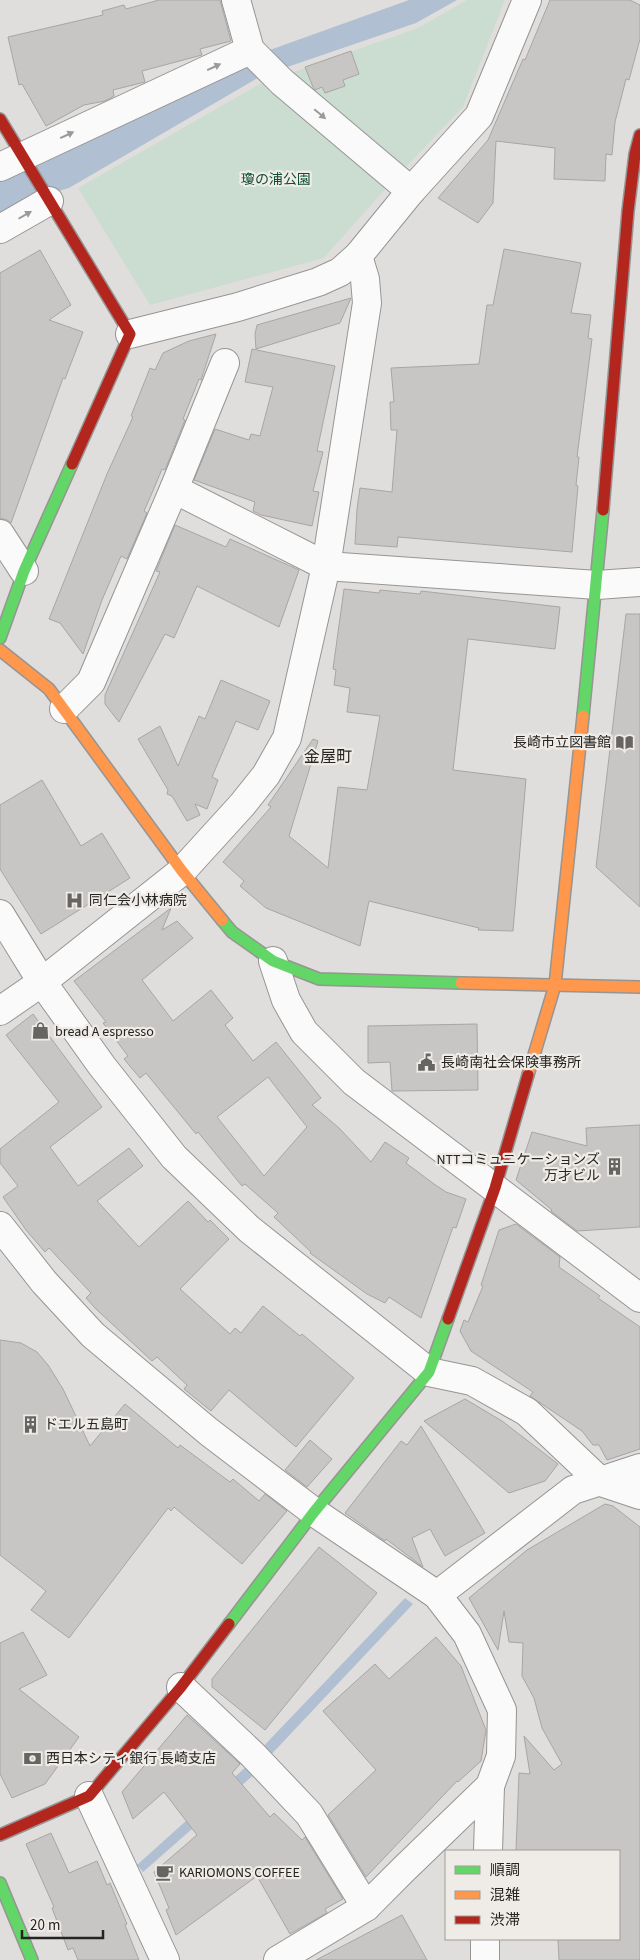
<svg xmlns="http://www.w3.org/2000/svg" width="640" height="1960" viewBox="0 0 640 1960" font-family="'Source Sans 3','Noto Sans JP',sans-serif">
<rect width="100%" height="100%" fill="#e0dedc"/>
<!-- green -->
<polygon fill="#cbdcd1" points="467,0 505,0 463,107 386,188 324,258 150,305 78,188 260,84 418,28"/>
<!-- water -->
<g fill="#b0c0d2">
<polygon points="409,0 457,0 416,23 261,76 69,188 21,202 0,214 0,176 267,51"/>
<polygon points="405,1598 413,1604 266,1760 257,1772 143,1872 137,1865 248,1765 257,1753"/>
</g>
<!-- building -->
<g fill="#c8c6c4" stroke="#a8a6a5" fill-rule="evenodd">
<polygon points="159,0 220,0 231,41 200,49 202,55 142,71 145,82 113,90 114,96 105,101 84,105 46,126 22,84 19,85 8,37 103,15 102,11 124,5 126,9"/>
<polygon points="550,0 630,0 640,5 640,39 629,80 626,79 615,122 612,155 606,154 605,181 554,179 555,148 496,141 493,203 478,223 438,198 488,140 523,59 525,60"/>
<polygon points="351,51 359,74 343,80 345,86 325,93 322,87 315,90 313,87 305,67"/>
<polygon points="504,249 581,263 571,313 591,315 588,338 592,339 577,457 579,457 576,485 578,486 572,552 398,537 397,547 355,544 357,509 360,488 392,492 397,430 391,430 390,402 394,402 391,368 479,364 487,305 493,305"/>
<polygon points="40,250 71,305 49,320 83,332 65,379 63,378 11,523 7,520 0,518 0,273"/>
<polygon points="351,298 340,323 256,349 255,334 257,325"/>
<polygon points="216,334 201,380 199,379 183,419 185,420 165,470 162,469 152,493 144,511 147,513 127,559 121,556 102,600 83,654 60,623 49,619 107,474 133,417 131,416 150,368 155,370 163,353 189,341"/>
<polygon points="252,349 335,366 317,451 323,452 313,491 319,492 312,526 261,515 253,511 255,502 194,480 215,429 249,440 251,434 260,436 273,387 245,382"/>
<polygon points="175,525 226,547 230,539 299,570 279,627 197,586 174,638 165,634 119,722 105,704 105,695 160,572 156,571"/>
<polygon points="344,589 379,593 380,590 420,594 421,591 560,607 555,649 468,639 453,770 526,779 513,931 478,930 479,928 369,901 360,946 266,908 240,886 244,881 223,862 271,807 268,805 313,739 318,741 289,836 328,868 338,787 367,790 380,716 347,712 350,688 334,685 336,670 333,669"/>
<polygon points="626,614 640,614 640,907 596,867"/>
<polygon points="221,680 270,701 258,730 236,721 212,777 218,780 207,809 195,804 200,815 187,821 172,796 167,794 168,790 138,739 160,726 178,766 199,716 205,719"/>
<polygon points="42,780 81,846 102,833 130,878 41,934 0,869 0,805"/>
<path d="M171,908L162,930L177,921L193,938L142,980L173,1021L211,990L233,1018L225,1025L253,1061L276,1042L321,1098L312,1105L339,1128L371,1162L385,1142L409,1158L406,1163L434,1184L446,1192L466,1199L456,1228L453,1227L421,1318L389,1297L385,1303L367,1294L310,1253L311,1252L274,1217L278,1213L245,1184L242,1186L198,1132L196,1134L146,1073L140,1078L124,1059L128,1056L103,1023L106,1022L74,981ZM268,1077L307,1127L264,1176L217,1117Z"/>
<polygon points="33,1014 102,1107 50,1147 78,1186 129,1148 143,1166 97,1201 139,1247 188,1201 208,1222 210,1220 229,1239 180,1289 230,1334 235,1328 241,1333 263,1306 300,1336 302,1334 354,1378 296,1447 229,1390 211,1411 184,1389 187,1385 157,1357 152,1361 96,1309 86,1298 91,1293 49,1248 45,1252 26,1230 3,1197 18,1186 0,1163 0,1149 59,1102 6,1035"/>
<polygon points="477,1024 478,1090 392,1091 390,1062 368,1063 368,1026"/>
<polygon points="640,1125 640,1227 577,1231 551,1211 552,1210 516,1180 532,1132 587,1146 586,1128"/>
<polygon points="516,1224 560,1257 559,1267 600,1296 598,1298 640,1327 640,1449 607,1460 599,1445 593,1445 582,1431 530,1396 533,1392 471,1351 460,1331 464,1320 468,1322 483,1286 481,1285 499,1230"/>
<polygon points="0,1340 21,1343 37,1352 48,1365 63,1389 90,1446 125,1404 178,1448 180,1445 230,1482 233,1479 259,1501 265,1494 287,1511 242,1564 174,1507 171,1511 168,1508 69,1638 31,1610 46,1591 0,1555"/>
<polygon points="465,1399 502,1421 558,1464 545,1481 509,1493 424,1421"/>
<polygon points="421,1426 485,1533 445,1556 430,1529 412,1538 423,1567 386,1539 385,1541 345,1513 401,1441 407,1445"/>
<polygon points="310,1440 332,1459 307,1487 285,1470"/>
<polygon points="605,1504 613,1506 640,1527 640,1960 559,1960 558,1939 619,1939 619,1851 516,1851 519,1773 530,1774 524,1736 554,1770 562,1764 542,1728 534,1698 522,1676 523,1643 509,1642 504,1611 498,1650 469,1598 527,1550"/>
<polygon points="319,1547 377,1593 265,1730 212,1687 212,1679"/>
<polygon points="23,1632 47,1675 19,1689 79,1737 45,1784 12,1798 0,1774 0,1643"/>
<polygon points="436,1637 461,1666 486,1730 481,1761 458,1782 457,1781 366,1877 328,1815 376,1770 323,1711 375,1664 389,1679"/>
<polygon points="187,1715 240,1764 232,1773 270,1817 274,1813 302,1840 305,1837 343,1899 325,1909 327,1913 290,1934 257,1876 176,1935 166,1910 169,1908 154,1872 197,1835 164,1792 133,1819 122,1792"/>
<polygon points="51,1833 69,1873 97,1861 107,1885 110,1883 127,1924 125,1925 139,1960 78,1960 73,1948 68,1950 52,1908 54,1907 26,1844"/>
<polygon points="402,1915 427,1960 316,1960"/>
</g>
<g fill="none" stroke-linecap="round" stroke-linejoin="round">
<defs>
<g id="street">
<polyline points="236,0 250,50 282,82 411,191"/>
<polyline points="0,167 250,50"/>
<polyline points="0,229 49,201"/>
<polyline points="130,334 238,307 318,282 340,272 358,256 411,191 479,116 527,0"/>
<polyline points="174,489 326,566 597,585 640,582"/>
<polyline points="0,534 24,571"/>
<polyline points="64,709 91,682 174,489 225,363"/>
<polyline points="0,914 42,982 102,1066 174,1157 249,1229 429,1372 472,1381 527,1412 601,1482 640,1495"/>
<polyline points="273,961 286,1000 304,1032 354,1082 640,1298"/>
<polyline points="0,1011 42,982 182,871 242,805 266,775 287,738 326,566 367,303 365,279 358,256"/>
<polyline points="0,1226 44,1282 93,1335 209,1432 314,1512 437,1595 467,1634 502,1710 501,1756 490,1786 404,1869 366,1907 278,1960"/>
<polyline points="437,1595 573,1490 640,1468"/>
<polyline points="181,1687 253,1755 309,1814 366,1907"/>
<polyline points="89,1796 165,1960"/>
<polyline points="488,1851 490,1786"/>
<polyline points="485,1939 485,1960"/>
</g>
<g id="fast">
<polyline points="0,638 24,571 72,464"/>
<polyline points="583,716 603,510"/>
<polyline points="222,920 232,932 273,961 319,979 461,983"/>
<polyline points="229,1624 314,1512 429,1372 448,1319"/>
<polyline points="0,1883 32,1960"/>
</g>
<g id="slow">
<polyline points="0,650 49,689 182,871 222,920"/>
<polyline points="461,983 640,987"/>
<polyline points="528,1075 555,985 583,716"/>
</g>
<g id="jam">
<polyline points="0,119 130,334 72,464"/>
<polyline points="603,510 628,211 635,154 640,135"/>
<polyline points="448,1319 495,1188 528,1075"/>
<polyline points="0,1835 89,1796 181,1687 229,1624"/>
</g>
</defs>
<!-- street casing -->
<use href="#street" stroke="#969593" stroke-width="30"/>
<!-- fast casing -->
<use href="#fast" stroke="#969593" stroke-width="14"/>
<!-- slow casing -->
<use href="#slow" stroke="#969593" stroke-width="14"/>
<!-- jam casing -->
<use href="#jam" stroke="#969593" stroke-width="14"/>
<!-- street -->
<use href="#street" stroke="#fafafa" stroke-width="28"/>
<!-- fast -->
<use href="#fast" stroke="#63d668" stroke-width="11"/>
<!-- slow -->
<use href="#slow" stroke="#ff974d" stroke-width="11"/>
<!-- jam -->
<use href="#jam" stroke="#b3261e" stroke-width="11"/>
</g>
<!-- one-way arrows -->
<defs><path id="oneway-solid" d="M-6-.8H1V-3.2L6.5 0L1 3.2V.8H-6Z" transform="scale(1.25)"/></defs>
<g fill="#9b9a99">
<use href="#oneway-solid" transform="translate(214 67) rotate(-25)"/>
<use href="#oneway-solid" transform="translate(320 114) rotate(40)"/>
<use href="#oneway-solid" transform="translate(67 135) rotate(-25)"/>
<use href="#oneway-solid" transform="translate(25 215) rotate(-30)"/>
</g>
<!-- icons -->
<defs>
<symbol id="library-bare" viewBox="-9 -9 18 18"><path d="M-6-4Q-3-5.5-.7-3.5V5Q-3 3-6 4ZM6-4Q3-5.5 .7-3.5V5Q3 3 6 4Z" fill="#676563" stroke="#efece7" stroke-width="2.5" paint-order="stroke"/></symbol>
<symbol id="hospital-bare" viewBox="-9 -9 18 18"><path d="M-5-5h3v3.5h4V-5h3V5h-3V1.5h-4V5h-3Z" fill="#676563" stroke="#efece7" stroke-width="2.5" paint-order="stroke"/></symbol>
<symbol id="shop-bare" viewBox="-9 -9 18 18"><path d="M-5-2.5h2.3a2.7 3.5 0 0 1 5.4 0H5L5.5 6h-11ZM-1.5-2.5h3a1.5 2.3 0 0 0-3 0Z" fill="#676563" stroke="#efece7" stroke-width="2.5" paint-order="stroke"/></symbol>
<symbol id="civic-bare" viewBox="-9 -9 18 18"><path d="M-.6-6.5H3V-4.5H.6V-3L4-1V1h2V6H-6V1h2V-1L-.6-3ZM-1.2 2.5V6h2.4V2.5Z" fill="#676563" stroke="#efece7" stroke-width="2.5" paint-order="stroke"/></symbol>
<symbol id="building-bare" viewBox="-9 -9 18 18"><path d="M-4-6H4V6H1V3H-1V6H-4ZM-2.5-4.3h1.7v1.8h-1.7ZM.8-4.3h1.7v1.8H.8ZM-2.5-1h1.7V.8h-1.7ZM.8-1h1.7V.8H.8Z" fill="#676563" stroke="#efece7" stroke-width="2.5" paint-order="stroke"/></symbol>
<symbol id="bank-bare" viewBox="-9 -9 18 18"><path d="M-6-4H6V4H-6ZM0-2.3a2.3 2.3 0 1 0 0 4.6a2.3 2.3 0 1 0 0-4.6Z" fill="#676563" stroke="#efece7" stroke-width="2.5" paint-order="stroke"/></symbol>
<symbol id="cafe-bare" viewBox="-9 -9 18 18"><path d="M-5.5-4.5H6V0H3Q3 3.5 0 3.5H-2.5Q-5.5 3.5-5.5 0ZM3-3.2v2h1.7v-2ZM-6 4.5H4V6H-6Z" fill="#676563" stroke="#efece7" stroke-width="2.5" paint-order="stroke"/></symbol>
</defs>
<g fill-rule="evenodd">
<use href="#library-bare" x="612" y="730" width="25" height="25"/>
<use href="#hospital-bare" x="62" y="888" width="25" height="25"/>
<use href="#shop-bare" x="28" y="1018" width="25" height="25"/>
<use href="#civic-bare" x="414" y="1050" width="25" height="25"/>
<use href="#building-bare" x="602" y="1154" width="25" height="25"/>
<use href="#building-bare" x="18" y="1412" width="25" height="25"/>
<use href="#bank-bare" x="20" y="1746" width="25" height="25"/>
<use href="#cafe-bare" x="152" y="1860" width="25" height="25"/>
</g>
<g text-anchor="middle" stroke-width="4.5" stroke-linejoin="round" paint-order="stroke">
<!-- park labels -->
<g font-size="14" fill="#0c4f35" stroke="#efece7">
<text x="276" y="184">瓊の浦公園</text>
</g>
<!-- poi labels -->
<g font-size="14" fill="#262422" stroke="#efece7" text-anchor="start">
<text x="611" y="747" text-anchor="end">長崎市立図書館</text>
<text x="89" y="905">同仁会小林病院</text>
<text x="55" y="1036">bread A espresso</text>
<text x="441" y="1067">長崎南社会保険事務所</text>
<text x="600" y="1164" text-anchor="end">NTTコミュニケーションズ<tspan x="600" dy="16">万才ビル</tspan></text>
<text x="44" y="1429">ドエル五島町</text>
<text x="46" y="1763">西日本シティ銀行 長崎支店</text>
<text x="179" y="1877">KARIOMONS COFFEE</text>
</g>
<!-- quarter labels -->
<g font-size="16" fill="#262422" stroke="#efece7">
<text x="328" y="762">金屋町</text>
</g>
</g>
<!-- legend -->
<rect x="445" y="1850" width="175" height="90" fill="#efece7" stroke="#9f9c98"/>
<rect x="455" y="1866" width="25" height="8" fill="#63d668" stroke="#9f9c98"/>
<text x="490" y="1875" font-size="15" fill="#262422">順調</text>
<rect x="455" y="1891" width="25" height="8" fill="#ff974d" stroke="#9f9c98"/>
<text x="490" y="1900" font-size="15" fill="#262422">混雑</text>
<rect x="455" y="1916" width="25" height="8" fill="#b3261e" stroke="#9f9c98"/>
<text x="490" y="1925" font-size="15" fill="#262422">渋滞</text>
<!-- scale -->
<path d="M22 1930v8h81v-8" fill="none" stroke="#262422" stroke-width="2.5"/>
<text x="30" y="1930" font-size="15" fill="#262422" stroke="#efece7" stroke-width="4" paint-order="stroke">20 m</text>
</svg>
